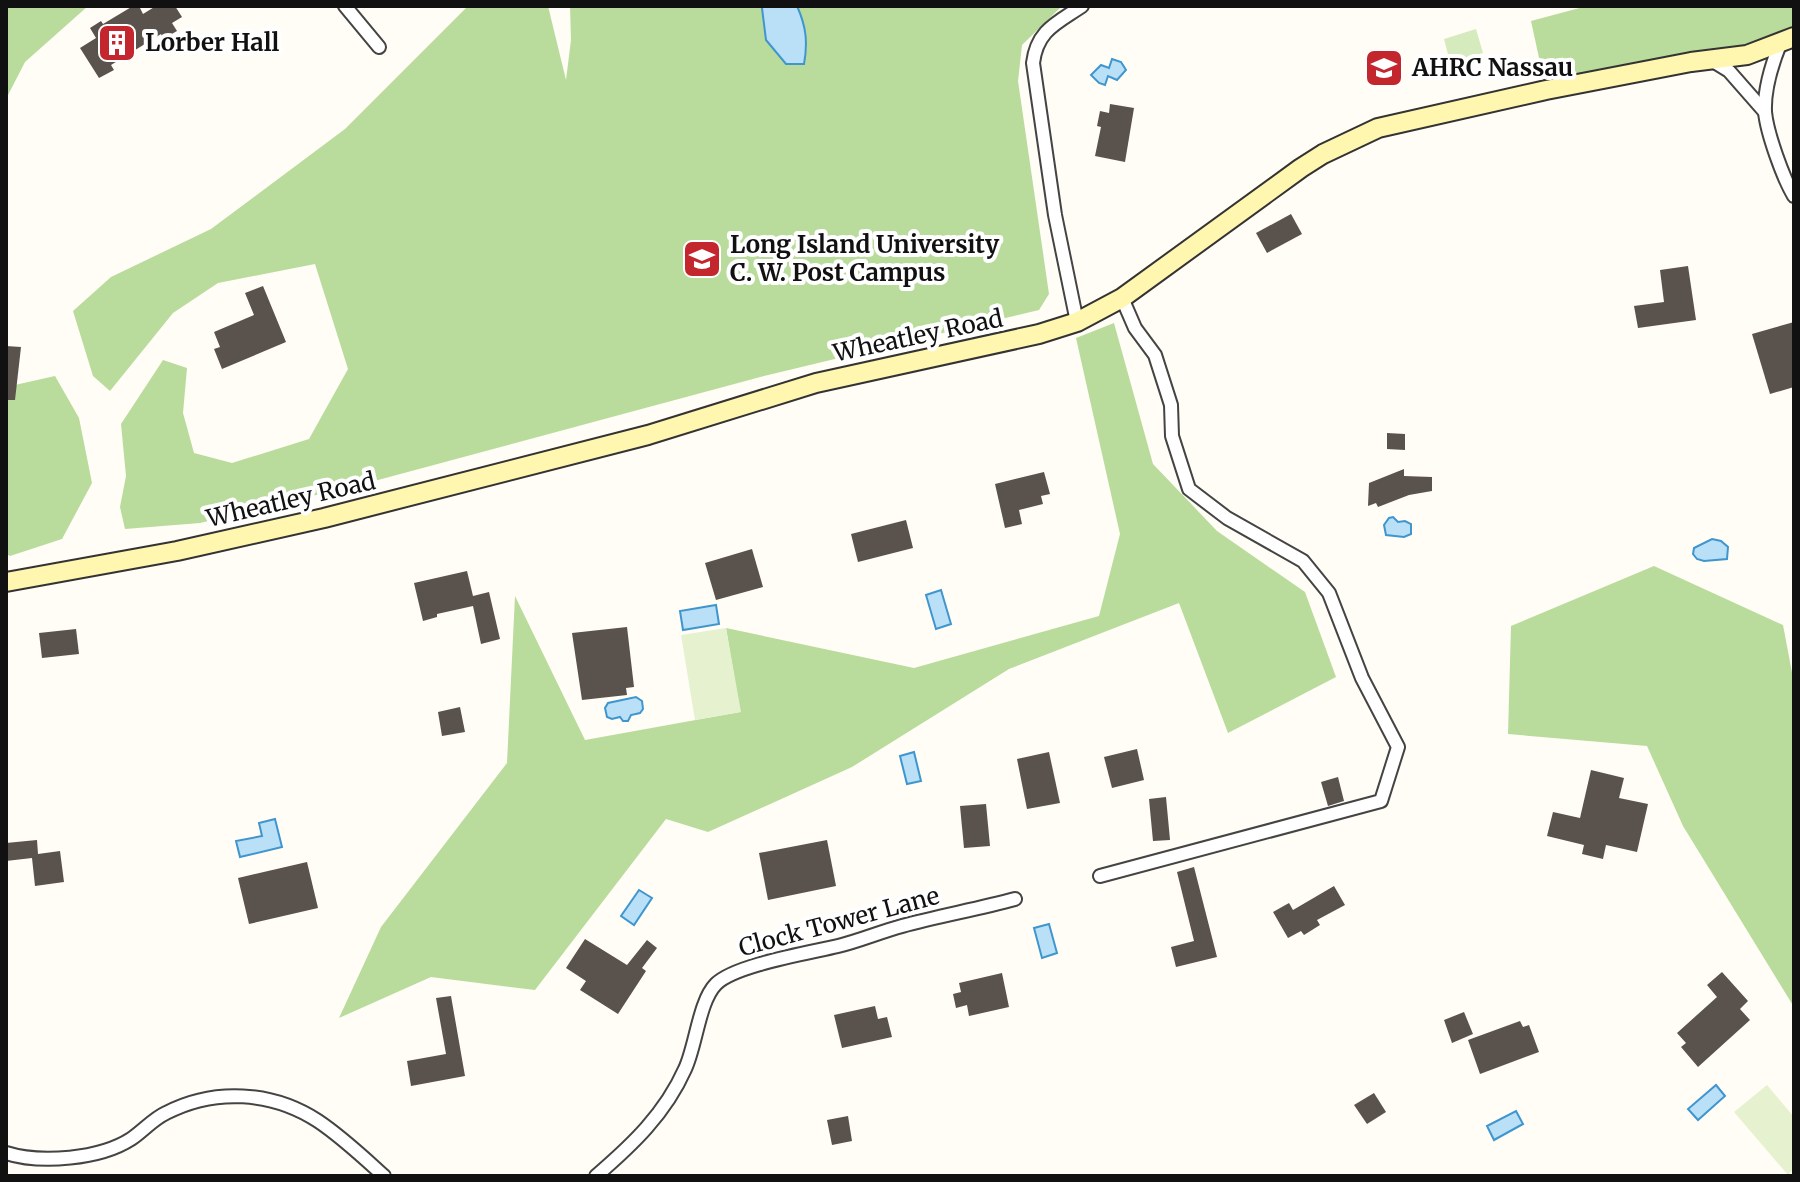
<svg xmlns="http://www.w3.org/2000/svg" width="1800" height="1182" viewBox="0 0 1800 1182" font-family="Merriweather,serif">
<rect width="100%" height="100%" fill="#fffdf5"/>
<!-- green -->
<polygon fill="#d5ebbd" points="1476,29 1483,53 1450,62 1444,39"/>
<!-- forest -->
<g fill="#b9dc9c">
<polygon points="6,6 88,6 25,62 6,99"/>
<path d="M468,6H548L566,80L571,40L570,6H764L762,8L804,64C809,43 805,26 797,6H1062L1022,45L1018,81L1049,294L1039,310L764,376L378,480L200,523L125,529L120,507L126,476L121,424L163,360L187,368L183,413L194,453L232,463L309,439L348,369L315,264L218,283L173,313L110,391L93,376L73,311L111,277L211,229L345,129Z"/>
<polygon points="1587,6 1794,6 1794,37 1546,90 1531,21"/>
<polygon points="1114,323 1153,464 1217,531 1305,592 1336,677 1228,733 1179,603 1009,669 852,767 708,832 666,819 535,990 431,977 339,1018 381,927 507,763 515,596 585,740 740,712 726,628 914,668 1099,616 1120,534 1076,338"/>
<polygon points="55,376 79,418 92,483 62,539 10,556 6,554 6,387"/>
<polygon points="1654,566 1783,625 1794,683 1794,1007 1683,826 1647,746 1508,734 1511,626"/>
</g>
<!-- pitch -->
<g fill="#e6f2cf">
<polygon points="726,628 741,712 695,720 681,635"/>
<polygon points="1767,1085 1794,1117 1794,1169 1788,1175 1734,1112"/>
</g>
<!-- water -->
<g fill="#b9e0f7" stroke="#3f96cf" stroke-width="2">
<path d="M764,6H797C806,26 808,42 804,64H786L766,40L762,8Z"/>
<polygon points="1112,59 1121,62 1126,70 1117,80 1108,76 1105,85 1099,83 1091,75 1101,65 1109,68"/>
<polygon points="1393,517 1398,522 1405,521 1411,524 1411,534 1404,537 1386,535 1384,525 1389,518"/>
<polygon points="1712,539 1721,541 1728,547 1727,559 1704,561 1697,559 1693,554 1694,548"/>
<polygon points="941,590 951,624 936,629 926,595"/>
<polygon points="716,605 719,624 683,630 680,611"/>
<polygon points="636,697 642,701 643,709 640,713 631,715 628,721 623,721 620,717 612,719 607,717 605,708 608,703"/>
<polygon points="914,752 921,781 907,784 900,756"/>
<polygon points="275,819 282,847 240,857 236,841 262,836 259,823"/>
<polygon points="639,890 652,898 634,925 621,916"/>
<polygon points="1049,924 1057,953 1042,958 1034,928"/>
<polygon points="1716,1085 1725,1096 1698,1120 1688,1109"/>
<polygon points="1516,1111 1523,1124 1494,1140 1487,1126"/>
</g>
<!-- building -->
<g fill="#5a524d">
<polygon points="133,6 139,6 143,14 156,6 175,6 182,17 172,23 177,31 163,39 161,34 111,65 114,70 99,78 80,48 96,38 90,28 101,21 103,24"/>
<polygon points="1110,104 1134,108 1125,162 1095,156 1101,127 1097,126 1100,111 1109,113"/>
<polygon points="1291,214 1302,234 1267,253 1256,233"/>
<polygon points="1688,266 1696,320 1638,328 1634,306 1664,302 1660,270"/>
<polygon points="263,286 286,342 222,369 214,349 220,347 214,332 254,315 245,293"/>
<polygon points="1794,322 1794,387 1770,394 1752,334"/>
<polygon points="6,346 21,347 15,400 6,400"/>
<polygon points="1387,433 1405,434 1405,450 1387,449"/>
<polygon points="1404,469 1404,476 1432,477 1432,491 1409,495 1378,507 1376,503 1368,506 1369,483"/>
<polygon points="1044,472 1050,494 1041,496 1043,504 1019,510 1022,524 1005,528 995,484"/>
<polygon points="906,520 913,548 858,562 851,534"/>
<polygon points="752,549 763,587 716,600 705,563"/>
<polygon points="467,571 473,596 489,592 500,639 481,644 473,606 437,614 437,617 423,621 414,583"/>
<polygon points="627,627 634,687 626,688 627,695 582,700 572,633"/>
<polygon points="76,629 79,654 42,658 39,633"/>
<polygon points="460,707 465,732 442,736 438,712"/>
<polygon points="1137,749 1144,780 1112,788 1104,757"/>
<polygon points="1049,752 1060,803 1027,809 1017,759"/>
<polygon points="1591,770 1624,778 1619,798 1648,804 1637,852 1606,845 1603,859 1582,854 1584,845 1547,836 1553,812 1580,818"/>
<polygon points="1338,777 1344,801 1328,806 1321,782"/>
<polygon points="1166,797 1170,840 1153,841 1149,799"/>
<polygon points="986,804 990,846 964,848 960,806"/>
<polygon points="37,840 38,854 60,851 64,882 35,886 32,858 6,861 6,843"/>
<polygon points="827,840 836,886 768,900 759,853"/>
<polygon points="307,862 318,908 249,924 238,878"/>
<polygon points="1194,867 1217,957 1176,967 1171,947 1194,941 1177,872"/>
<polygon points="1334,886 1345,905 1317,920 1320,925 1304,935 1301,931 1288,938 1273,912 1289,903 1293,910"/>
<polygon points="585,939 627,965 647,940 657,948 642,968 646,971 618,1014 580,990 586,981 566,968"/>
<polygon points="1722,972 1748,1001 1740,1009 1750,1020 1698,1067 1681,1047 1686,1043 1677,1033 1717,997 1707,985"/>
<polygon points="1002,973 1009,1007 969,1016 967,1005 956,1008 953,994 961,992 959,983"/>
<polygon points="451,996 465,1076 411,1086 407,1061 446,1054 436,998"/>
<polygon points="875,1006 878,1019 887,1017 892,1037 842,1048 834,1015"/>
<polygon points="1464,1012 1473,1034 1452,1043 1444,1020"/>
<polygon points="1520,1021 1523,1027 1529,1025 1539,1052 1480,1074 1468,1040"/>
<polygon points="1374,1093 1386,1112 1367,1124 1354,1105"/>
<polygon points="848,1116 852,1141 832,1145 827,1120"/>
</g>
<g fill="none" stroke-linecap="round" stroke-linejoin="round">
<defs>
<g id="street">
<polyline points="345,6 379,47"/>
<path d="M1780,44C1772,64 1764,90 1765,112C1767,133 1783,178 1794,196"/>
<polyline points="1711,60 1729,71 1765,112"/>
<path d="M1077,322L1055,215L1033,63C1037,30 1057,23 1082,6"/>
<polyline points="1100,876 1381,801 1398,747 1362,678 1329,593 1303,561 1227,518 1189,489 1172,436 1171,405 1155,355 1135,328 1122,298"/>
<path d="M6,1153C41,1164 100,1159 131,1139C143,1131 153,1119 166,1113C214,1088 272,1091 318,1121C342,1137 363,1157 384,1176"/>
<path d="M596,1176C632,1145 665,1114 685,1069C696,1046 699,1001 716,984C735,965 809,953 838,946C859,941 880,932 902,926C939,916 978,909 1015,899"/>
</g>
<polyline id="secondary" points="6,582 177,551 324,518 648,435 816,383 1039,334 1077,322 1122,298 1301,168 1323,154 1378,128 1546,90 1691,62 1747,55 1794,37"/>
</defs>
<!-- street casing -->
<use href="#street" stroke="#444" stroke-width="16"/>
<!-- secondary casing -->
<use href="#secondary" stroke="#333" stroke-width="22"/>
<!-- street -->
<use href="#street" stroke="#fff" stroke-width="12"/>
<!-- secondary -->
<use href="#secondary" stroke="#fff6b0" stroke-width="18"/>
</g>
<!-- icons -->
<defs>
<symbol id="building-square" viewBox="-11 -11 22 22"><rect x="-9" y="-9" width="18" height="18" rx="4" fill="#c4262e" stroke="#fff"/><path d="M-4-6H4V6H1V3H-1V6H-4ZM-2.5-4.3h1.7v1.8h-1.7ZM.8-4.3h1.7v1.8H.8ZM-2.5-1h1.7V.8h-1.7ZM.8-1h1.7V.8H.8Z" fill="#fff"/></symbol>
<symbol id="school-square" viewBox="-11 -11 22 22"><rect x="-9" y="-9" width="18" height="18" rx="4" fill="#c4262e" stroke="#fff"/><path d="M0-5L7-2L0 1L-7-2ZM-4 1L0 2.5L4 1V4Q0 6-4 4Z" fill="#fff"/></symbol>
<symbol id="university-square" viewBox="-11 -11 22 22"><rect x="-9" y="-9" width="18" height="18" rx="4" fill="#c4262e" stroke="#fff"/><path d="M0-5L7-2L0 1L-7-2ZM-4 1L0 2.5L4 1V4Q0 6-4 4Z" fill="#fff"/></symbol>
</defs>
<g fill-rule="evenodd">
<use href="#building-square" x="95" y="21" width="44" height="44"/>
<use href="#school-square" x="1362" y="46" width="44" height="44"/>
<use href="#university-square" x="680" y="237" width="44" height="44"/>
</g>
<g text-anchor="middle" stroke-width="8" stroke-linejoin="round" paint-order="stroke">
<!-- poi labels -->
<g font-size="24" font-weight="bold" fill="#111" stroke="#fff" text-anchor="start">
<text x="145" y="51">Lorber Hall</text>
<text x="1412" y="76">AHRC Nassau</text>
<text x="730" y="253">Long Island University<tspan x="730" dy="28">C. W. Post Campus</tspan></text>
</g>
<!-- street labels -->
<g font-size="24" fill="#111" stroke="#fff">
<text transform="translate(918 336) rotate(-12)" y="8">Wheatley Road</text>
<text transform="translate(291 500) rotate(-13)" y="8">Wheatley Road</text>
<text transform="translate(839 922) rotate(-15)" y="8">Clock Tower Lane</text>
</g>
</g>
<!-- border -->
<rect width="1800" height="1182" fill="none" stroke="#111111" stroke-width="16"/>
</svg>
